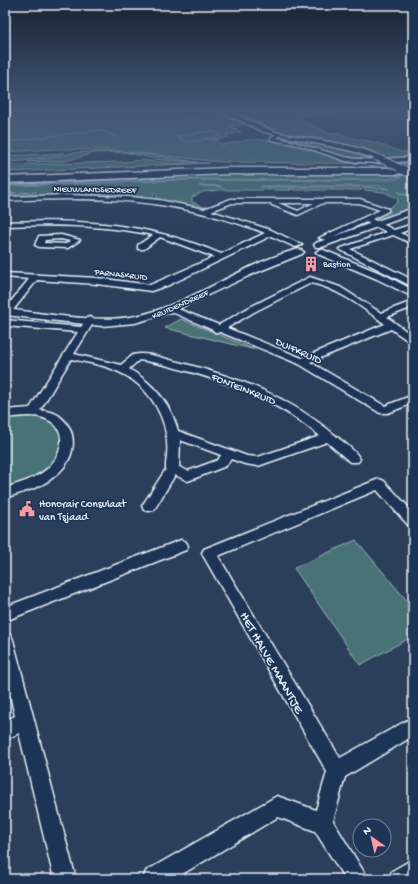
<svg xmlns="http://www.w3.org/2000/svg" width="418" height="884" viewBox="0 0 418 884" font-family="'Gochi Hand',sans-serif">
<rect width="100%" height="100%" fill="#2b3f5b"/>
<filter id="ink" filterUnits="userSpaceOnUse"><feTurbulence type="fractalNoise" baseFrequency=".025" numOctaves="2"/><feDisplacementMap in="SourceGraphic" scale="8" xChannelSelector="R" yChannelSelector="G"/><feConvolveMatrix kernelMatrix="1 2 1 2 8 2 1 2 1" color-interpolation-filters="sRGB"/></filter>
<g filter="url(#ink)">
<!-- green -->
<g fill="#497277" stroke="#98b2b8" fill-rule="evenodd">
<path d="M5,108H185L164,111L168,114L176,113L183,117L222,112L244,124L231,126L241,132L226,135L229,137L215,140L223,145L254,139L294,143L346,160H413V164L221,162L113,150L56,149L5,152ZM212,131L219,135L217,138L187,142L178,136Z"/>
<path d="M256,108H279L288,113L330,108H366L297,117L330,134L337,133L343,136L373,142L402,152H413V158L387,160L377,155L280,134L232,115L280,111C273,108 265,112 256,108Z"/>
<polygon points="278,137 348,149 380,160 340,157 301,144 277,139"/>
<path d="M104,151C135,151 166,158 197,162L161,160L124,152L94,153L66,161L28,162L72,153Z"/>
<polygon points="64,153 24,161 5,162 5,156"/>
<polygon points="142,160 165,163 210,163 5,172 5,165 123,162"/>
<polygon points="278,173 413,174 413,197 397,192 413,198 413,209 382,220 378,218 391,212 387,209 397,203 398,199 384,192 364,190 362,187 390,189 378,186 261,186 260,187 359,187 362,190 293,190 294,189 289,189 291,190 222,190 222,186 199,186 220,186 220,190 203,192 192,197 192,202 204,207 202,208 154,199 158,196 154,192 155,194 152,199 149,198 150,197 101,194 100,195 92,195 94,193 90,192 91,194 89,195 34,197 36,192 20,193 33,193 32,197 5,198 5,194 16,193 5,193 5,186 185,180 377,180 192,179 5,185 5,182"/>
<polygon points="181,319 256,350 165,328"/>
<path d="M25,415C65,420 76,443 45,473C38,480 15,485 5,489V417Z"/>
<polygon points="356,540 413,608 413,636 360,665 294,568"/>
</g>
<!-- water -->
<g fill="#496c90" stroke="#89a1ba">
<polygon points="212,131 220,136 187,142 176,137"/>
<polygon points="400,176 402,177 392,180 185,180 5,186 121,180 386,179"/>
</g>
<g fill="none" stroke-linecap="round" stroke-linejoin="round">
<!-- stream -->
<polyline stroke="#89a1ba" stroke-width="1.5" points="5,142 100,130 117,137"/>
<defs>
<g id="minor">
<path d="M278,133L281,135L277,138C301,143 322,151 345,157C367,162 391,158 413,157V161L376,163L346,161L299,145L271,140V138Z"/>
<path d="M69,195L129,197L159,200L204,209L231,199H360L388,209V211L372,219L394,230L413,224V228L400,233L413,239V244L393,235L350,249L413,280V287L339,249L387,232L366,222L326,240L319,238L380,210L359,203H323L298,215L272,205L271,203H232L211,211L271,230L302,245L295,247L271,236L169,285L151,291L97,284L37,280L10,314H5V309L29,279L5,277V273L97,278L150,285L214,257L160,237L144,249H138V245L153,235C104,225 55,224 5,226V222C82,219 150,223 221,254L265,233C174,198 101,196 5,201V197ZM278,203H314L298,211Z"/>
<path d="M61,235L80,240L68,248L39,247L35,245L39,236ZM61,239L70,241L66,244L44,243L45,240Z"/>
<path d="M310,277L340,287L381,313L413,301V307L387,317L413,336V344L391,329L310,362L385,406L413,395V403L388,413H380L299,364L220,332H215L213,330L165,309L167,307H173L219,325L248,308ZM311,283C339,289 362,307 385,324L302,358L227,328L254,312Z"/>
<path d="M90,317L95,320L74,354L121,365L133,355C147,351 165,359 178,362C240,378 286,395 336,436C344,443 355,450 360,459L358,462H350L327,442L258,466L245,464L231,459L226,466L188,481L175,475L154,510L149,511L144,510L142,506L166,469V464C173,424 152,384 112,369C99,364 85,362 71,359L40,410C45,411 53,412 58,415C80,431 76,459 56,475C41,488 23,492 5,498V488C20,483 35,479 47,469C62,456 69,430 48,420C35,413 19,417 5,418V410L30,408L78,332L5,326V320L81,327L87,318ZM139,360C156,362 172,367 187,371C236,385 280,403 320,436L258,457L247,456L178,431C171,404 153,383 129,369ZM180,440L221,455L218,460L188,471L179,467Z"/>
<polygon points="379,479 384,481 413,512 413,526 408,525 377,490 218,556 340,758 413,717 413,736 345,777 333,821 368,879 345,879 315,831 278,817 174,879 143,879 146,871 277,796 316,810 327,772 204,557 202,553 204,549"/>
<polygon points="181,540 186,542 188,546 186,550 5,621 5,607"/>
<polygon points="5,632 11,635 13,640 76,879 54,879 19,733 5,740 5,721 15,716 5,674"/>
<polygon points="413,859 413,879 389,879 392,871"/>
</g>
<g id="tertiary">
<path d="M213,108C227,107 261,128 279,133C300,138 366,145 380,157L376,159L352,151L264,132Z"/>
<polygon points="413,208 413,214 322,247 316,247 314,245 316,243"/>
<path d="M299,249L304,252L302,254L255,273L169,313L135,323L102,326L5,315V309C45,313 97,324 136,316C193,304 242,263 299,249Z"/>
<polygon points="321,249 385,275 413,290 413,297 377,279 318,254 316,252"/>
</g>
<polygon id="motorway" points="228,168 413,168 413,174 228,174 5,183 5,177"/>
</defs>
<!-- minor casing -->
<use href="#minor" stroke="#e8f1f8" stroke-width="3"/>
<!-- tertiary casing -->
<use href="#tertiary" stroke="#e8f1f8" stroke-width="3"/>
<!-- motorway casing -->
<use href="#motorway" stroke="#e8f1f8" stroke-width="3"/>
<!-- minor -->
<use href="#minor" fill="#1d3557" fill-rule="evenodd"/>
<!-- tertiary -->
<use href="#tertiary" fill="#1d3557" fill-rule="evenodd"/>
<!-- motorway -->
<use href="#motorway" fill="#1d3557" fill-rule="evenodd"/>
<defs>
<polyline id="tertiary-bridge-far1" points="376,157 404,170"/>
<polyline id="tertiary-bridge" points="401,169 413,174"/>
</defs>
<!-- tertiary-bridge-far1 casing -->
<use href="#tertiary-bridge-far1" stroke="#e8f1f8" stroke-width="8" stroke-linecap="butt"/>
<!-- tertiary-bridge casing -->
<use href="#tertiary-bridge" stroke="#e8f1f8" stroke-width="10" stroke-linecap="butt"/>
<!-- tertiary-bridge-far1 -->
<use href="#tertiary-bridge-far1" stroke="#1d3557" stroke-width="6"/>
<!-- tertiary-bridge -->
<use href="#tertiary-bridge" stroke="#1d3557" stroke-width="8"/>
</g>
</g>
<!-- sky -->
<linearGradient id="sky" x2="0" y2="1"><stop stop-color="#182332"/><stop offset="0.47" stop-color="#445877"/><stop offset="1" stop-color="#445877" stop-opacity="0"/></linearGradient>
<rect width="418" height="232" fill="url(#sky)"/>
<!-- icons -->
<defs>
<symbol id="building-bare" viewBox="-9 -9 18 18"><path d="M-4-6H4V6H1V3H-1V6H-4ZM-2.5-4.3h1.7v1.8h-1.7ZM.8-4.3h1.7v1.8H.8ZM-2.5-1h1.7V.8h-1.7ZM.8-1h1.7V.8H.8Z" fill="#ff9aa2" stroke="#1d3557" stroke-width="2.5" paint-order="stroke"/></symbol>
<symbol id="civic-bare" viewBox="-9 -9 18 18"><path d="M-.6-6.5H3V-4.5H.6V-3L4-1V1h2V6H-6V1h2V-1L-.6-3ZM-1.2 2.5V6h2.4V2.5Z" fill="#ff9aa2" stroke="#1d3557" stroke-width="2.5" paint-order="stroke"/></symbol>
</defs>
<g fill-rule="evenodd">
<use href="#building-bare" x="300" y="253" width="22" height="22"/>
<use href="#civic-bare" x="16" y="498" width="22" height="22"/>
</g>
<g text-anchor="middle" stroke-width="3.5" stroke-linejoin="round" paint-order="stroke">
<!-- far-street labels -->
<g font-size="9" fill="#e8f1f8" stroke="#1d3557">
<text transform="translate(95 189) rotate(1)" y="3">NIEUWLANDSEDREEF</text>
<text transform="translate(121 274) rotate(6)" y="3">PARNASKRUID</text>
<text transform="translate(180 304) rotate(-24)" y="3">KRUIDENDREEF</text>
</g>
<!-- far-poi labels -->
<g font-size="9" fill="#e8f1f8" stroke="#1d3557" text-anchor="start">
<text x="323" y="267">Bastion</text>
</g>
<!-- street labels -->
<g font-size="11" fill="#e8f1f8" stroke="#1d3557">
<text transform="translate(299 350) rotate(24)" y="4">DUIFKRUID</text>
<text transform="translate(244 388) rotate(22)" y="4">FONTEINKRUID</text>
</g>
<!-- poi labels -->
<g font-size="11" fill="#e8f1f8" stroke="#1d3557" text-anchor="start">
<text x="39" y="507">Honorair Consulaat<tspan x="39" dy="13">van Tsjaad</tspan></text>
</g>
<!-- near-street labels -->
<g font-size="13" fill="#e8f1f8" stroke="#1d3557">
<text transform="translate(273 662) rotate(60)" y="5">HET HALVE MAANTJE</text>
</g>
</g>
<!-- margin -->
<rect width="418" height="884" fill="none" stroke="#1d3557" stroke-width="20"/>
<rect x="10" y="10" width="398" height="864" fill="none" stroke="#e8f1f8" stroke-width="1.5" filter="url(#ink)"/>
<!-- north arrow -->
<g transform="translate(372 838) rotate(326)"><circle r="19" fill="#1d3557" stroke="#6e8097"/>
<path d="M0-3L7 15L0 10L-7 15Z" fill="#ff9aa2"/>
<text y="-6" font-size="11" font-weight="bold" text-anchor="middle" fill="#e8f1f8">N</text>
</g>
</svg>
